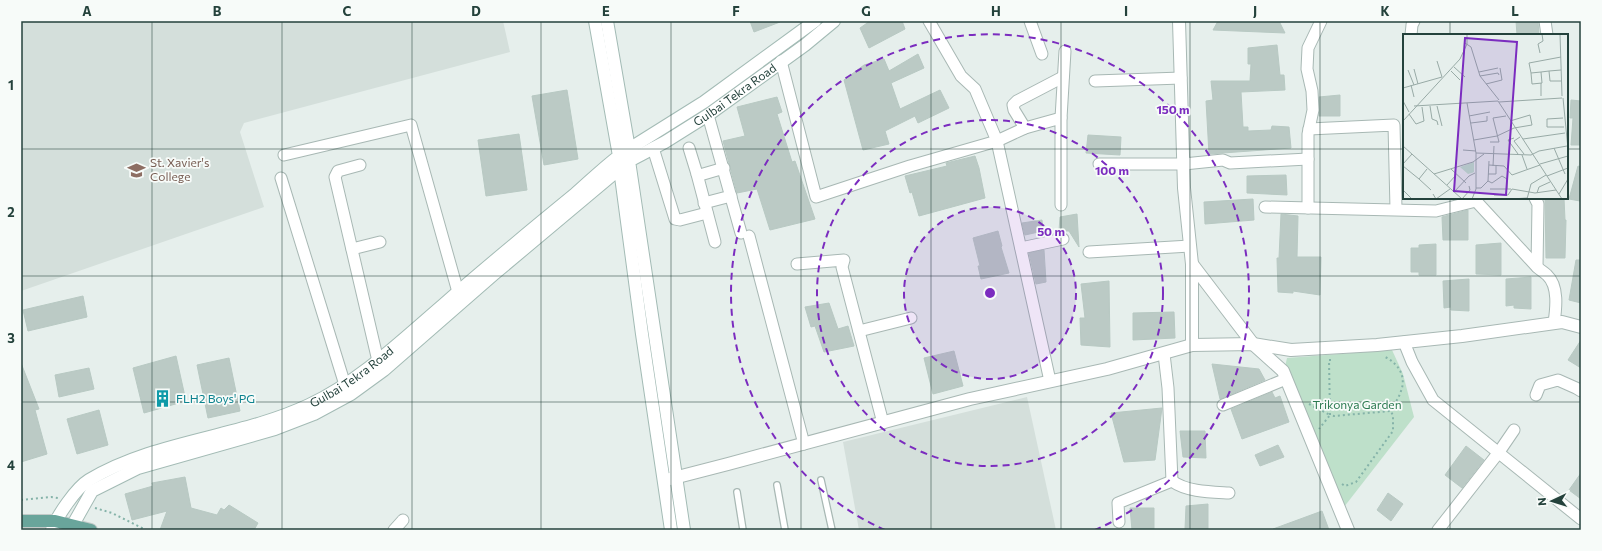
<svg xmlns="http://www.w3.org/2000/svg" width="1602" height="551" viewBox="0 0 1602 551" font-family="Commissioner,sans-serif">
<rect width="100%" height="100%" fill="#e6efec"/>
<!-- built -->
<g fill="#d4dfdb">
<polygon points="21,21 503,21 510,52 244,123 240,132 264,207 21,291"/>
<polygon points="1027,397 1056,530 859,530 843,442"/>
</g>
<!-- green -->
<polygon fill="#bee0ca" points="1392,350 1403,374 1414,417 1344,507 1285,367 1287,358"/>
<!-- building -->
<g fill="#bbcac5" stroke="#b8c9c3">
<polygon points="750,21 780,21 780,22 754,32"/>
<polygon points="870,21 902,21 905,29 869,48 860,28"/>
<polygon points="1218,21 1279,21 1285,33 1213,30"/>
<polygon points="1516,21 1538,21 1539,35 1517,35"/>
<polygon points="1277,45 1280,75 1284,75 1285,90 1241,92 1243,127 1248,127 1248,131 1271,130 1272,126 1289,127 1291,148 1209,154 1206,101 1213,100 1211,81 1250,81 1251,64 1248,64 1248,48"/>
<polygon points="918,54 924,68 891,83 900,109 940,90 949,108 918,123 915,116 885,131 889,144 863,150 844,80 864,65 884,59 889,71"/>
<polygon points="567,90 578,159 544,165 532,96"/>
<polygon points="1340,95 1340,116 1319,116 1319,97"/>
<polygon points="777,97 782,112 777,114 792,162 795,161 815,219 770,230 757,189 737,193 723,141 745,136 737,107"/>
<polygon points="1571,100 1581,101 1581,145 1571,145 1573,118 1570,118"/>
<polygon points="519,134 527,190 486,196 478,140"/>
<polygon points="1088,135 1121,137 1120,155 1086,153"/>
<polygon points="975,156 979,168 985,198 919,216 912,192 910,193 905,176 947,166 946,163"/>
<polygon points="1578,166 1581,167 1581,195 1580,201 1569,199"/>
<polygon points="1286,175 1287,195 1247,193 1247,176"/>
<polygon points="1545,198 1564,198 1565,220 1566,220 1565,258 1546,258"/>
<polygon points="1253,199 1254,220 1205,224 1204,202"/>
<polygon points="1468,210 1468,240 1443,240 1442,217"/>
<polygon points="1077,214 1079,247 1069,231 1059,231 1060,217"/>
<polygon points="1281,214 1298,216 1297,257 1321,257 1320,295 1293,291 1293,293 1278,292 1277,258 1279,258"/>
<polygon points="1042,220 1043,231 1025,235 1022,223"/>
<polygon points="998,231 1002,246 1001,247 1009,273 981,279 978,266 980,266 973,238"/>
<polygon points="1501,243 1501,275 1476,274 1476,245"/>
<polygon points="1436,244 1436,275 1419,275 1419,272 1411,272 1411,248 1419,248 1419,245"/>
<polygon points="1044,250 1046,282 1036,284 1029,253"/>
<polygon points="1576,260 1581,260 1581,303 1569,300"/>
<polygon points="1531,277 1531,309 1514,308 1514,305 1506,306 1506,279"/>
<polygon points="1469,279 1469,311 1451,310 1451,307 1444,308 1443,281"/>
<polygon points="1109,281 1110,347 1081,345 1080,318 1085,318 1081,284"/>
<polygon points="83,296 87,317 28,331 23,310"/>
<polygon points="829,303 838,329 848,326 854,346 824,352 815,326 811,327 805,307"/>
<polygon points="1174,312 1175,338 1133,340 1133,313"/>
<polygon points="1581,340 1581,368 1568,360"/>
<polygon points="954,351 963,386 933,394 924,358"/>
<polygon points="176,356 186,401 144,413 133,368"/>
<polygon points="229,358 240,411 208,418 197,365"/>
<polygon points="21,363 39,409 35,410 47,454 21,462"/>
<polygon points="1212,364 1259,369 1265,380 1220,399"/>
<polygon points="89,368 94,389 59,397 55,375"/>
<polygon points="1272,392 1275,398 1280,396 1289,422 1242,439 1231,409"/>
<polygon points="1162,408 1155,460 1124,462 1111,413"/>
<polygon points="99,410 108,445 77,454 67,419"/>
<polygon points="1180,431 1205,431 1206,458 1183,457"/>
<polygon points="1278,445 1284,457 1260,466 1255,455"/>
<polygon points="1466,446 1484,460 1462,488 1445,475"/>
<polygon points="1581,473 1581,499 1569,490"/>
<polygon points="185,477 191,508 217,515 221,508 224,510 229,505 258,523 254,530 160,530 167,511 132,520 125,494 153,486 152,483"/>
<polygon points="1388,493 1403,504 1391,521 1377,510"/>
<polygon points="1208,504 1208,529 1185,529 1186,506"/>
<polygon points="1130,508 1154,508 1154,529 1132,530"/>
<polygon points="1322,511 1329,530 1273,530 1273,529"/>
</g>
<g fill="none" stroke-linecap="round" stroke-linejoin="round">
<defs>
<g id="service">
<polyline points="821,480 832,530"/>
<polyline points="777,485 785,530"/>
<polyline points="737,492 743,530"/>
</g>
<g id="minor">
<polyline points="929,21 961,76 975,89 997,141 1050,381"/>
<polyline points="1030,21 1042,54"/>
<polyline points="1545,21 1547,35"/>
<polyline points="1411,35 1412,25 1414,21"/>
<polyline points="781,61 816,197 910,166 997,141 1025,128 1061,118 1061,205"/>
<polyline points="1095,81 1181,78"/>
<polyline points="708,115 741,233"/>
<polyline points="1061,118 1065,51"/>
<polyline points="1025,128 1014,110 1013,105 1017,101 1063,77"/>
<polyline points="1309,129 1394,125 1396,209"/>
<polyline points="653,148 675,219 680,220 707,213"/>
<polyline points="689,148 697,174 700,175 724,168"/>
<polyline points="284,155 411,125 458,292"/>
<polyline points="1099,164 1184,164 1223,160 1230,163 1308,159"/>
<polyline points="360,165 338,171 335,177 378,361"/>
<polyline points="697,174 715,242"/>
<polyline points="281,178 345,385"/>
<path d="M1476,198V201L1537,267C1540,270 1544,272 1547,275C1559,286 1556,309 1554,323"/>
<polyline points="1535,198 1538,204 1537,267"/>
<polyline points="704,203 731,196"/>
<polyline points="1265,207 1436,211 1476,201"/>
<polyline points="1308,208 1308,134 1313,110 1312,91 1307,69 1308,48 1321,21"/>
<polyline points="749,236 804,444"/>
<polyline points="1021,248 1063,239"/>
<polyline points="352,249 380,242"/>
<polyline points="1089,252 1190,246"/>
<polyline points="797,264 844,260 842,267 883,423"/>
<polyline points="859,331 911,318"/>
<polyline points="1404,342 1412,362 1433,400 1581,519"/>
<polyline points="1164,354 1168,388 1172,481"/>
<polyline points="1536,395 1540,385 1558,380 1576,388 1581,391"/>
<polyline points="1223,405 1286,379"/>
<path d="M1119,522L1118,503L1172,481C1187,492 1211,492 1229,493"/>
<polyline points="394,530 403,520"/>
<polyline points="1438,530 1499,452 1514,430"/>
</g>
<g id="tertiary">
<polyline points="1179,21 1184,188 1192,264 1192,345"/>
<polyline points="1192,264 1253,344 1283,371 1348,530"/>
<polyline points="666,480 728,464 970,399 1107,369 1192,345 1253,344 1291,350 1377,345 1462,336 1562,322 1581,327"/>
</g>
<g id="secondary">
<polyline points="607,21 629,149 704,102 815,21"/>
<path id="s1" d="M52,530C57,516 76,488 89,480C156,440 239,438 309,405C360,381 401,341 443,305C486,267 530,231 574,195C589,182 603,168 619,156L595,21"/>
<polyline points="70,530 92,491 138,468 275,429 314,414 351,394 384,370 494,274 617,171 629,161 629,149 619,156 620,169 642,334 671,530"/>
<path id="s2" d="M684,530L629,161L665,142L708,115L805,45L834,21"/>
</g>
<polyline id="primary" points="21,521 55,521 91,530"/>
</defs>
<!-- service casing -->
<use href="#service" stroke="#a8b8b4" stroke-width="8"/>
<!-- minor casing -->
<use href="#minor" stroke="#a8b8b4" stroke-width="13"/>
<!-- tertiary casing -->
<use href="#tertiary" stroke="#a8b8b4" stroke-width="14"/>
<!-- secondary casing -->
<use href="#secondary" stroke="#a3bbb5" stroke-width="14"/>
<!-- primary casing -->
<use href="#primary" stroke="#c2cac8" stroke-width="14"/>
<!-- path -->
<g stroke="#85b3a9" stroke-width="2" stroke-dasharray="2 3" stroke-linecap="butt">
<polyline points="1331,360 1329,360 1330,415 1334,416 1391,411"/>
<polyline points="1309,404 1330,415 1319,429"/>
<path d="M1342,484L1345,486L1356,482L1393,431V416L1391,411C1394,404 1399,398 1401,391C1407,375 1397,362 1383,356"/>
<polyline points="21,500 51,497 58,498"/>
<polyline points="95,508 112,513 146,530"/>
</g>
<!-- service -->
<use href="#service" stroke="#fff" stroke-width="5.5"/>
<!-- minor -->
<use href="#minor" stroke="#fff" stroke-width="11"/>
<!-- tertiary -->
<use href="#tertiary" stroke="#fff" stroke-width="12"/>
<!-- secondary -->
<use href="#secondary" stroke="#fff" stroke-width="12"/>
<!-- primary -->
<use href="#primary" stroke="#69a59b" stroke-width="12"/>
</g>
<!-- grid -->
<path fill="none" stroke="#24423c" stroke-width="1" stroke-opacity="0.55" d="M152,21V530M282,21V530M412,21V530M541,21V530M671,21V530M801,21V530M931,21V530M1061,21V530M1190,21V530M1320,21V530M1450,21V35M21,149H1404M1567,149H1581M1450,198V530M21,276H1581M21,402H1581"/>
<!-- distance rings -->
<circle cx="990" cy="293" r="86" fill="#7b2cbf" fill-opacity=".12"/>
<g fill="none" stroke="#7b2cbf" stroke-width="2" stroke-dasharray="7 5">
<circle cx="990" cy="293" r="86"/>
<circle cx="990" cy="293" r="173"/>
<path d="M885 530A259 259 0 1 1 1095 530"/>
</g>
<!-- icons -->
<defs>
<symbol id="university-bare" viewBox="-9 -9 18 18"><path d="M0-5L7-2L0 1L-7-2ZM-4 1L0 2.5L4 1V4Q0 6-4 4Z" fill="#8d6e63" stroke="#f7fbf9" stroke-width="2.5" paint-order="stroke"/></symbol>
<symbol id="building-bare" viewBox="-9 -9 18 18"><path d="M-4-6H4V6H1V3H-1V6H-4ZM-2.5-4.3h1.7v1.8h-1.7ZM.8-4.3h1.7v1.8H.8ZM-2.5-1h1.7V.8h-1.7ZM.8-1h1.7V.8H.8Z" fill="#0f9aa8" stroke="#f7fbf9" stroke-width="2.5" paint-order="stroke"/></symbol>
</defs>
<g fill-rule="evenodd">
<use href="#university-bare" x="124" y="158" width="25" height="25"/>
<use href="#building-bare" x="150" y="386" width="25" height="25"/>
</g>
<g text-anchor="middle" stroke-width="3.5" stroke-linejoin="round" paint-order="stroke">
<!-- street labels -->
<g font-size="12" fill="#24423c" stroke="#f7fbf9">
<text dy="4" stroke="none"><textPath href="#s2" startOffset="498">Gulbai Tekra Road</textPath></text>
<text dy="4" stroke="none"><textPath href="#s1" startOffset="347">Gulbai Tekra Road</textPath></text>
</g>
<!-- education labels -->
<g font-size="12" fill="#785e54" stroke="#f7fbf9" text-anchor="start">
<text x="150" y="167">St. Xavier's<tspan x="150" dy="14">College</tspan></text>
</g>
<!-- culture labels -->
<g font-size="12" fill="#0d838f" stroke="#f7fbf9" text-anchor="start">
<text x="176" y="403">FLH2 Boys' PG</text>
</g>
<!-- park labels -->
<g font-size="12" fill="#2c7a51" stroke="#f7fbf9">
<text x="1357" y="409">Trikonya Garden</text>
</g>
</g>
<!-- overview -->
<g transform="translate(1403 34)">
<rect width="165" height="165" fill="#e6efec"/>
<path d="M71,128V138L69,139L65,140L57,133Z" fill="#bee0ca"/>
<path fill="none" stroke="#98aaa6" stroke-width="1" d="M157,0L159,62M62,9L68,13L77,42L96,66M137,19L135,10L140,7L139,0M34,27L39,43M51,33L62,43M11,35L15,50M5,36L11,51M48,37L57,46M146,37L147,47H158M76,38L95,34M138,38L139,49L129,50L128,39L138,38L146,37L158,36M128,39L126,29L158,23M77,42L95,39L96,41M138,49V62M83,50L99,46L97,34M8,51L11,63M0,54L39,43M160,64L165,115M0,67L6,78M96,68L159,64M64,69L73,119V155L69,165M11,72L95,67L159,165M27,72L29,85L34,87L35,91M34,72L39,92M6,80L13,90L21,87L19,73M66,82L87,78M160,84L144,85V93H161M0,87L57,25L64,10V0M68,89L84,87V82M117,103L111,107L121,120M111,104L105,106L115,120M120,105L162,99M71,106L94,102L111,94L129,91L127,81L107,87M87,108H96L90,84L103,82M0,112L59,165M151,114L162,140M60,116L73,117M73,119L128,121L136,117L164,112M119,121L124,135M0,130L9,120M137,130L165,122M86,131L101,132L109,141L137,131M0,132L16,145L24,135M90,132L91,112M48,135L63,149M31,140L70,128L81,120M85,140H93V132M144,142L165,134M16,145L28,156M85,147L86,127M44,151L53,141M73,154H78L85,147L89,149L99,142L104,145V155H108M87,155H104M0,156L9,165M51,158L66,142L72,139M134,159L136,153L147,148M30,160L33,165L47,155M156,160L165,145M91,161H105L109,155L132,159L153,156M59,165L67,156L66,152M108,165L124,164M124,165L128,150L143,141"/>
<path fill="#7b2cbf" fill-opacity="0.15" stroke="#7b2cbf" stroke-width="2" d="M62,4L114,8L103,161L51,157Z"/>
<rect width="165" height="165" fill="none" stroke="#24423c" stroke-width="2"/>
</g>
<circle cx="990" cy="293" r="6" fill="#7b2cbf" stroke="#f7fbf9" stroke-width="2"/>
<g font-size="12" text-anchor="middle" font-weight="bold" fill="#7b2cbf" stroke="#f7fbf9" stroke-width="3.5" stroke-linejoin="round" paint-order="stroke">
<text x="1173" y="114">150 m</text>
<text x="1112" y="175">100 m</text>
<text x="1051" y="236">50 m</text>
</g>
<!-- border -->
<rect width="1602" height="551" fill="none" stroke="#f7fbf9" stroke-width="44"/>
<!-- north arrow -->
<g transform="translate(1552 501) rotate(266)" stroke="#f7fbf9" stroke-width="3" paint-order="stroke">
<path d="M0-3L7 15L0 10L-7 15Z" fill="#24423c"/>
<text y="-6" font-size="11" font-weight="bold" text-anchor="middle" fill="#24423c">N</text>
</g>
<rect x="22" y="22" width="1558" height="507" fill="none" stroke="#24423c" stroke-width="1.5"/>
<g font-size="13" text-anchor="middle" font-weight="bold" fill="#24423c">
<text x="87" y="16">A</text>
<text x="217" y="16">B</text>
<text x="347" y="16">C</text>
<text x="476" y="16">D</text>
<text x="606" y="16">E</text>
<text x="736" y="16">F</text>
<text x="866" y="16">G</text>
<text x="996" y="16">H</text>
<text x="1126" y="16">I</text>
<text x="1255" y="16">J</text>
<text x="1385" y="16">K</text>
<text x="1515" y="16">L</text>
<text x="11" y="90">1</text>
<text x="11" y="217">2</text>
<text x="11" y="343">3</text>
<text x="11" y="470">4</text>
</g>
</svg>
